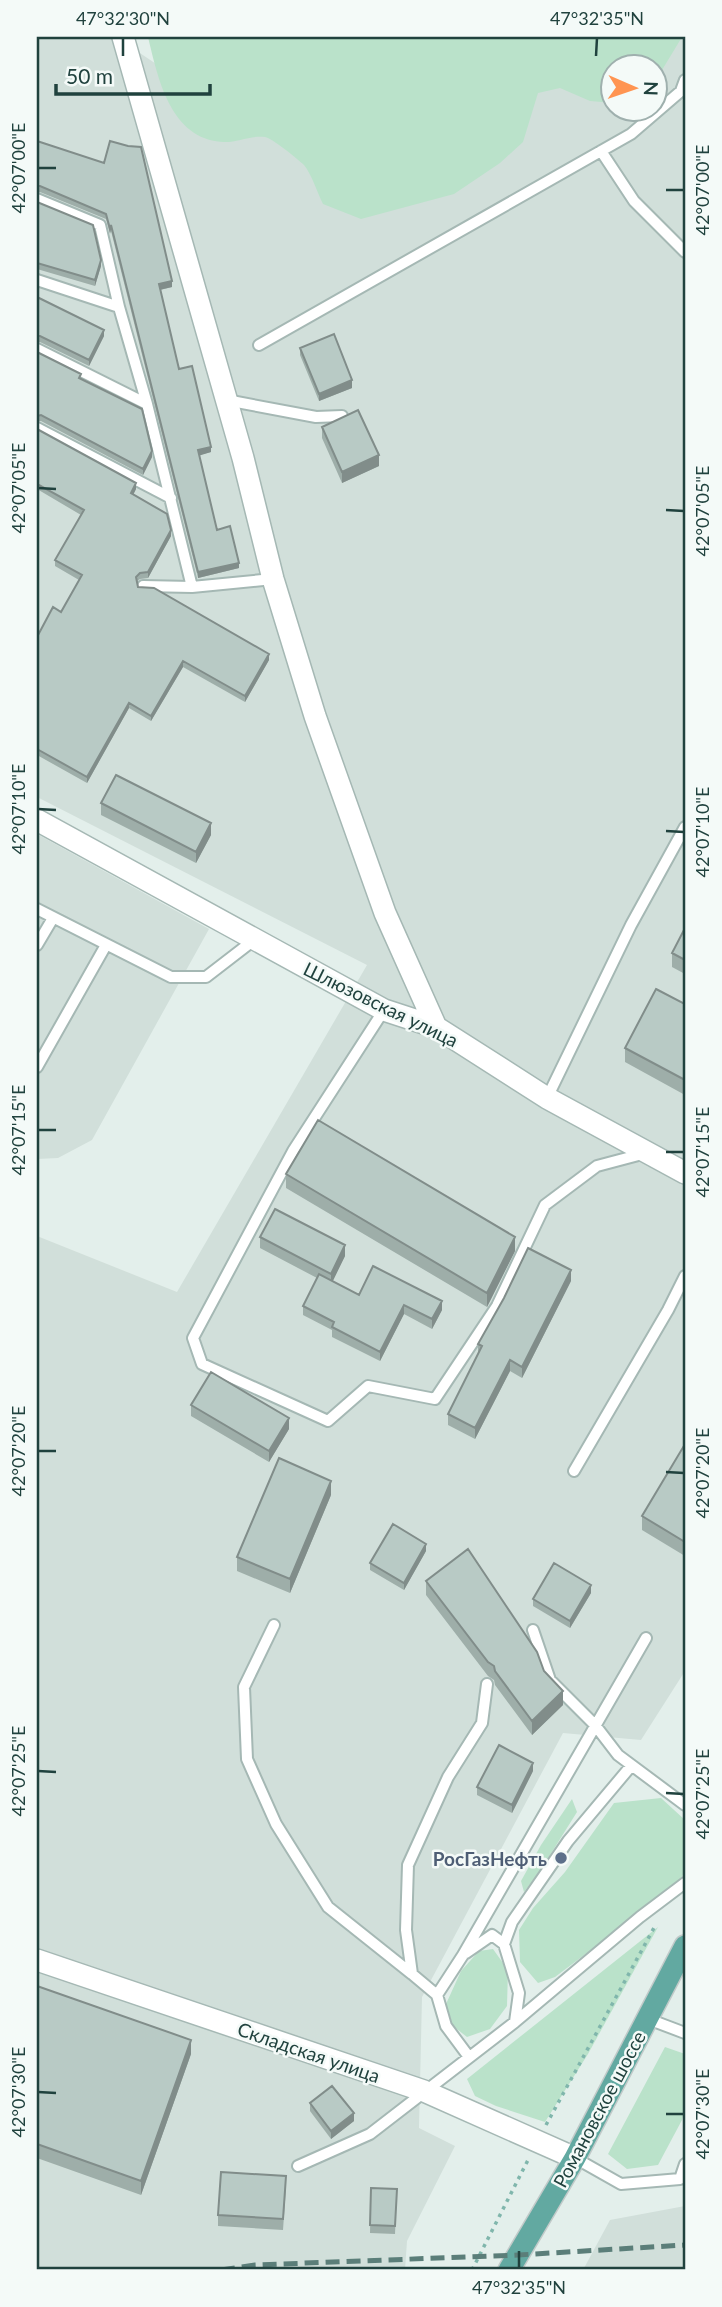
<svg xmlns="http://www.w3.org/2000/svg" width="722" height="2307" font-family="Lato,sans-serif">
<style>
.built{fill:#d1dfda;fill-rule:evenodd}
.green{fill:#bae2ca}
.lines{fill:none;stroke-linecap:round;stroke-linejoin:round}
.lane-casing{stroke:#a5b8b4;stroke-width:14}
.street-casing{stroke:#a5b8b4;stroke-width:24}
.primary-casing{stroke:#c1cac9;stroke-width:24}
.path{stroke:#80b6ac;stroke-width:3.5;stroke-dasharray:3.5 5;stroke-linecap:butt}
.lane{stroke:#fff;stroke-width:10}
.street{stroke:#fff;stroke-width:21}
.primary{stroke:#62a9a1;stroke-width:21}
.rail{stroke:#5b7e79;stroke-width:5;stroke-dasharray:14 7;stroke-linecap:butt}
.wall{fill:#9eaea9}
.shaded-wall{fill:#818d8a}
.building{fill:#b8cac5;stroke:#818d8a;stroke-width:2}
.ticks{fill:none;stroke:#20423e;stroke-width:2.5}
.service-dot{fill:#5c6f8a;stroke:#f4faf8;stroke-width:2.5}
.labels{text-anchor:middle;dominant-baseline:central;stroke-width:5;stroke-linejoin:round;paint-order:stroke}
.street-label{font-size:19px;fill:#20423e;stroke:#f4faf8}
.service-label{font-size:19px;font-weight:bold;fill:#4e5e75;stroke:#f4faf8;text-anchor:end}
.neatline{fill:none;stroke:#20423e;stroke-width:2.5}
.ticks-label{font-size:18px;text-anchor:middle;fill:#20423e}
</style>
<rect width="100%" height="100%" fill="#e3efeb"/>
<path class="built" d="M37 37H116L186 84 274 37H685V1671L641 1740 563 1733 422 1997 419 2128 455 2146 407 2241 405 2270H37V1236L177 1292 367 965 37 797ZM614 66H656V108H614Z
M37 834 209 929 92 1140 58 1158 37 1159Z
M685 2206V2270H583L610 2220Z"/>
<path class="green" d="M148 37H682L656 80V66H614L613 103 590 101 560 88 538 93 523 142 500 163 454 194 361 219 323 204C317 192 312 175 304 165 299 160 272 138 265 137 251 135 236 143 223 142 170 139 158 78 148 37Z
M661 1798 685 1820V1872L676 1886 555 1977 538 1983 520 1962 519 1930 533 1908 565 1872 614 1803Z
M572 1799 577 1812 540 1871 524 1892 521 1881 541 1845Z
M658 1927 588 2054 545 2122 496 2106 475 2096 467 2079Z
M493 1949 508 1970 507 2006 490 2029 467 2037 453 2026 446 2004 461 1971 479 1951Z
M665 2047 685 2054V2107L682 2120 658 2165 627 2169 608 2154Z"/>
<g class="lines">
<defs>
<path id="lane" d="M601 151 634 201 685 252
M37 199 100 225 119 307 147 404 192 587
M37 280 119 307
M259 345 631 134 681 91 685 80
M37 349 147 404
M226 400 316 417 342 416
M37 428 171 498
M143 586 192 587 273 579
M37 909 171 977H206L254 940
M37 945 53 918
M384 1010 293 1151 193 1338 202 1364 328 1421 368 1386 435 1399 497 1306 545 1205 597 1166 646 1153
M37 1067 106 945
M547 1098 631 925 685 827
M574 1471 668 1310 685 1276
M274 1625 244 1687 247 1759 276 1824 328 1907 412 1974
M533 1630 550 1680 595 1725 618 1755 685 1805
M504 1944 512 1922 568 1841 631 1766
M466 1953 492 1935 504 1944 519 1993 515 2022
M437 1995 412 1974 406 1930 408 1865 448 1777 482 1723 487 1684
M648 2019 685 2033
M469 2057 446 2026 437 1995 463 1955 646 1638
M575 2158 621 2184 680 2179 685 2164
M298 2166 370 2134 515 2022 640 1917 685 1883"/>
<path id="street" d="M123 37 243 458 273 579 315 716 385 913 436 1027
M37 820 384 1010 436 1027 547 1098 685 1173
M37 1960 424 2091 575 2158"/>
<path id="primary" d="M509 2270 575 2158 685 1946"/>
</defs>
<use href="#lane" class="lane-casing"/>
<use href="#street" class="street-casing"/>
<use href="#primary" class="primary-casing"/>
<path class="path" d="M546 2125 655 1926
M472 2270 528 2160"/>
<use href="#lane" class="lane"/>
<use href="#street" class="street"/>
<use href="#primary" class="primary"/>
<path class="rail" d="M221 2270 255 2265 518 2255 685 2245"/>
</g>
<path class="wall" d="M37 141 104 163 172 287 160 290 179 369 211 452 199 455 217 530 239 568 198 578 111 231 110 234 106 219 40 192H37Z
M37 202 101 266 95 286 37 269Z
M37 297 104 336 89 366 40 342H37Z
M300 348 352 388 319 401 300 355Z
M37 352 81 379 152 457 143 475 41 421H37Z
M322 427 379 466 342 483 322 438Z
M37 429 136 489 133 495 171 536 148 578 140 579 137 581 138 587 269 660 245 702 183 667 151 721 129 708 87 783 37 755V637L61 612 79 580 55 566V560L81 515 37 489Z
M101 803 211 835 196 863 101 815Z
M685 928V974L672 967V953Z
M685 1004V1095L625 1062V1048Z
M286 1174 515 1251 487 1307 286 1188Z
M260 1237 345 1256 332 1281 359 1295 442 1310 432 1329 404 1314 380 1361 332 1337V1330L303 1315V1306L317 1278 260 1248Z
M571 1281 522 1378 510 1371 475 1439 448 1425V1414L478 1355V1344Z
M191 1405 289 1429 269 1462 191 1416Z
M685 1444V1556L642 1530V1516Z
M331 1495 290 1593 237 1571V1557Z
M426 1551 404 1590 370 1570V1563Z
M426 1581 544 1671 563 1705 532 1735 495 1685 494 1680 488 1676 426 1595Z
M591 1593 570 1628 533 1606V1599Z
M533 1771 512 1813 477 1795V1787Z
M37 1986 191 2054 141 2195 37 2158Z
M310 2103 354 2121 331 2139 310 2111Z
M286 2187 283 2230 218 2226V2215Z
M371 2188 397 2189 395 2234 370 2233Z"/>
<path class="shaded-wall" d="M101 260V266L95 286V280Z
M172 281V287L159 290V284Z
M104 330V336L89 366V360Z
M352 380V388L319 401V394Z
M211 447V452L198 456V450Z
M152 451V457L143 475V469Z
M379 455V466L342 483V472Z
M136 483V489L131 499V493Z
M171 530V536L148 578V572Z
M239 563V568L198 578V572Z
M269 654V660L245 702V696Z
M183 661V667L151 721V716Z
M129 703V708L87 783V777Z
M211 823V835L196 863V852Z
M515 1237V1251L487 1307V1293Z
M345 1245V1256L331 1285V1274Z
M571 1270V1281L522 1378V1367Z
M442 1301V1310L432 1329V1319Z
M404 1305V1314L380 1361V1352Z
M510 1360V1371L475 1439V1428Z
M289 1418V1429L269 1462V1451Z
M331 1481V1495L290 1593V1579Z
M426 1544V1551L404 1590V1583Z
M591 1585V1593L570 1628V1621Z
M563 1691V1705L532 1735V1721Z
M533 1763V1771L512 1813V1805Z
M191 2040V2054L141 2195V2181Z
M354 2113V2121L331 2139V2131Z"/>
<path class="building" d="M37 141 104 163 110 141 128 146 141 147 172 281 159 284 179 369 192 366 211 447 198 450 217 530 230 526 239 563 198 572 111 225 110 229 106 214 40 186H37Z
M37 202 93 225 101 260 95 280 37 263Z
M37 297 104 330 89 360 40 336H37Z
M334 334 352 380 319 394 300 348Z
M37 352 81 374 79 378 142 409 152 451 143 469 41 415 37 416Z
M358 410 379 455 342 472 322 427Z
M37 429 136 483 131 493 167 514 171 530 148 572 140 573 136 577 138 587 154 588 269 654 245 696 183 661 151 716 129 703 87 777 37 749V637L53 607 61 612 82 575 55 560 84 510 37 484Z
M116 775 211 823 196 852 101 803Z
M685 928V960L672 953Z
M656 989 685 1004V1080L625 1048Z
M318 1120 515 1237 487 1293 286 1174Z
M275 1209 345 1245 331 1274 260 1237Z
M528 1248 571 1270 522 1367 510 1360 475 1428 448 1414 482 1346 478 1344 504 1298Z
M373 1266 442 1301 432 1319 404 1305 380 1352 332 1327 334 1322 303 1306 319 1274 359 1295Z
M211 1372 289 1418 269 1451 191 1405Z
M685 1444V1542L642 1516Z
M279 1458 331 1481 290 1579 237 1557Z
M393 1524 426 1544 404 1583 370 1563Z
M468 1549 537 1652 544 1671 563 1691 532 1721 495 1671 494 1666 488 1662 426 1581Z
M554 1563 591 1585 570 1621 533 1599Z
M499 1745 533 1763 512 1805 477 1787Z
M37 1986 191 2040 141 2181 37 2144Z
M332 2086 354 2113 331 2131 310 2103Z
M221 2172 286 2176 283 2219 218 2215Z
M371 2188 397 2189 395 2226 370 2225Z"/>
<path class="ticks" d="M123 56V38M596 56 597 38M38 168H56M666 190H684M38 488 56 489M666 510 684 511M38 809 56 810M666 831 684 832M38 1130H56M666 1152H684M38 1451H56M666 1472 684 1473M38 1771 56 1772M666 1793 684 1794M38 2092 56 2093M666 2114H684M519 2268V2251"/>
<circle class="service-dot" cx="561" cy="1858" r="7"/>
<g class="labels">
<g class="street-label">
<text transform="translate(381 1004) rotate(26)">Шлюзовская улица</text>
<text transform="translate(309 2052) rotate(19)">Складская улица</text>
<text transform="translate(599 2109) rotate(-62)">Романовское шоссе</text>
</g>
<g class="service-label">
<text x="547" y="1858">РосГазНефть</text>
</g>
</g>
<rect width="722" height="2307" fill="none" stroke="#f4faf8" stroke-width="77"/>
<g transform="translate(634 88) rotate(92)"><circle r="33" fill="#f4faf8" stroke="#9fb0ae" stroke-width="2"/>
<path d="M0-5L12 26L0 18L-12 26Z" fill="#ff9451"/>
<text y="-10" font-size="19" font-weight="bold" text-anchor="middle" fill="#20423e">N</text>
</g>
<path d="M56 84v10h154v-10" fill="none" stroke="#20423e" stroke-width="3.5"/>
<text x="66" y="84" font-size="21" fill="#20423e" stroke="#f4faf8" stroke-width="5" paint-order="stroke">50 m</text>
<rect x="38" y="38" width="646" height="2230" class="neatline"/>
<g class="ticks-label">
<text x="123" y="25">47°32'30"N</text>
<text x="597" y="25">47°32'35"N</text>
<text transform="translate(19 168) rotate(-90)" y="6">42°07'00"E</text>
<text transform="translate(703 190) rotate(-90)" y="6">42°07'00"E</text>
<text transform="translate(19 488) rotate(-90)" y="6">42°07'05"E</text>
<text transform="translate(703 511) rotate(-90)" y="6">42°07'05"E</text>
<text transform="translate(19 809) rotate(-90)" y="6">42°07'10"E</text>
<text transform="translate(703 832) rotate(-90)" y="6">42°07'10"E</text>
<text transform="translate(19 1130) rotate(-90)" y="6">42°07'15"E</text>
<text transform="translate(703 1152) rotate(-90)" y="6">42°07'15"E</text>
<text transform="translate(19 1451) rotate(-90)" y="6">42°07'20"E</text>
<text transform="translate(703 1473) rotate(-90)" y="6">42°07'20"E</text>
<text transform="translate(19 1771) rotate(-90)" y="6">42°07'25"E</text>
<text transform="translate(703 1794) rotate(-90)" y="6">42°07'25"E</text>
<text transform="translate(19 2092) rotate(-90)" y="6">42°07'30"E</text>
<text transform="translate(703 2114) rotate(-90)" y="6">42°07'30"E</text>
<text x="519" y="2294">47°32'35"N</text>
</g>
</svg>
